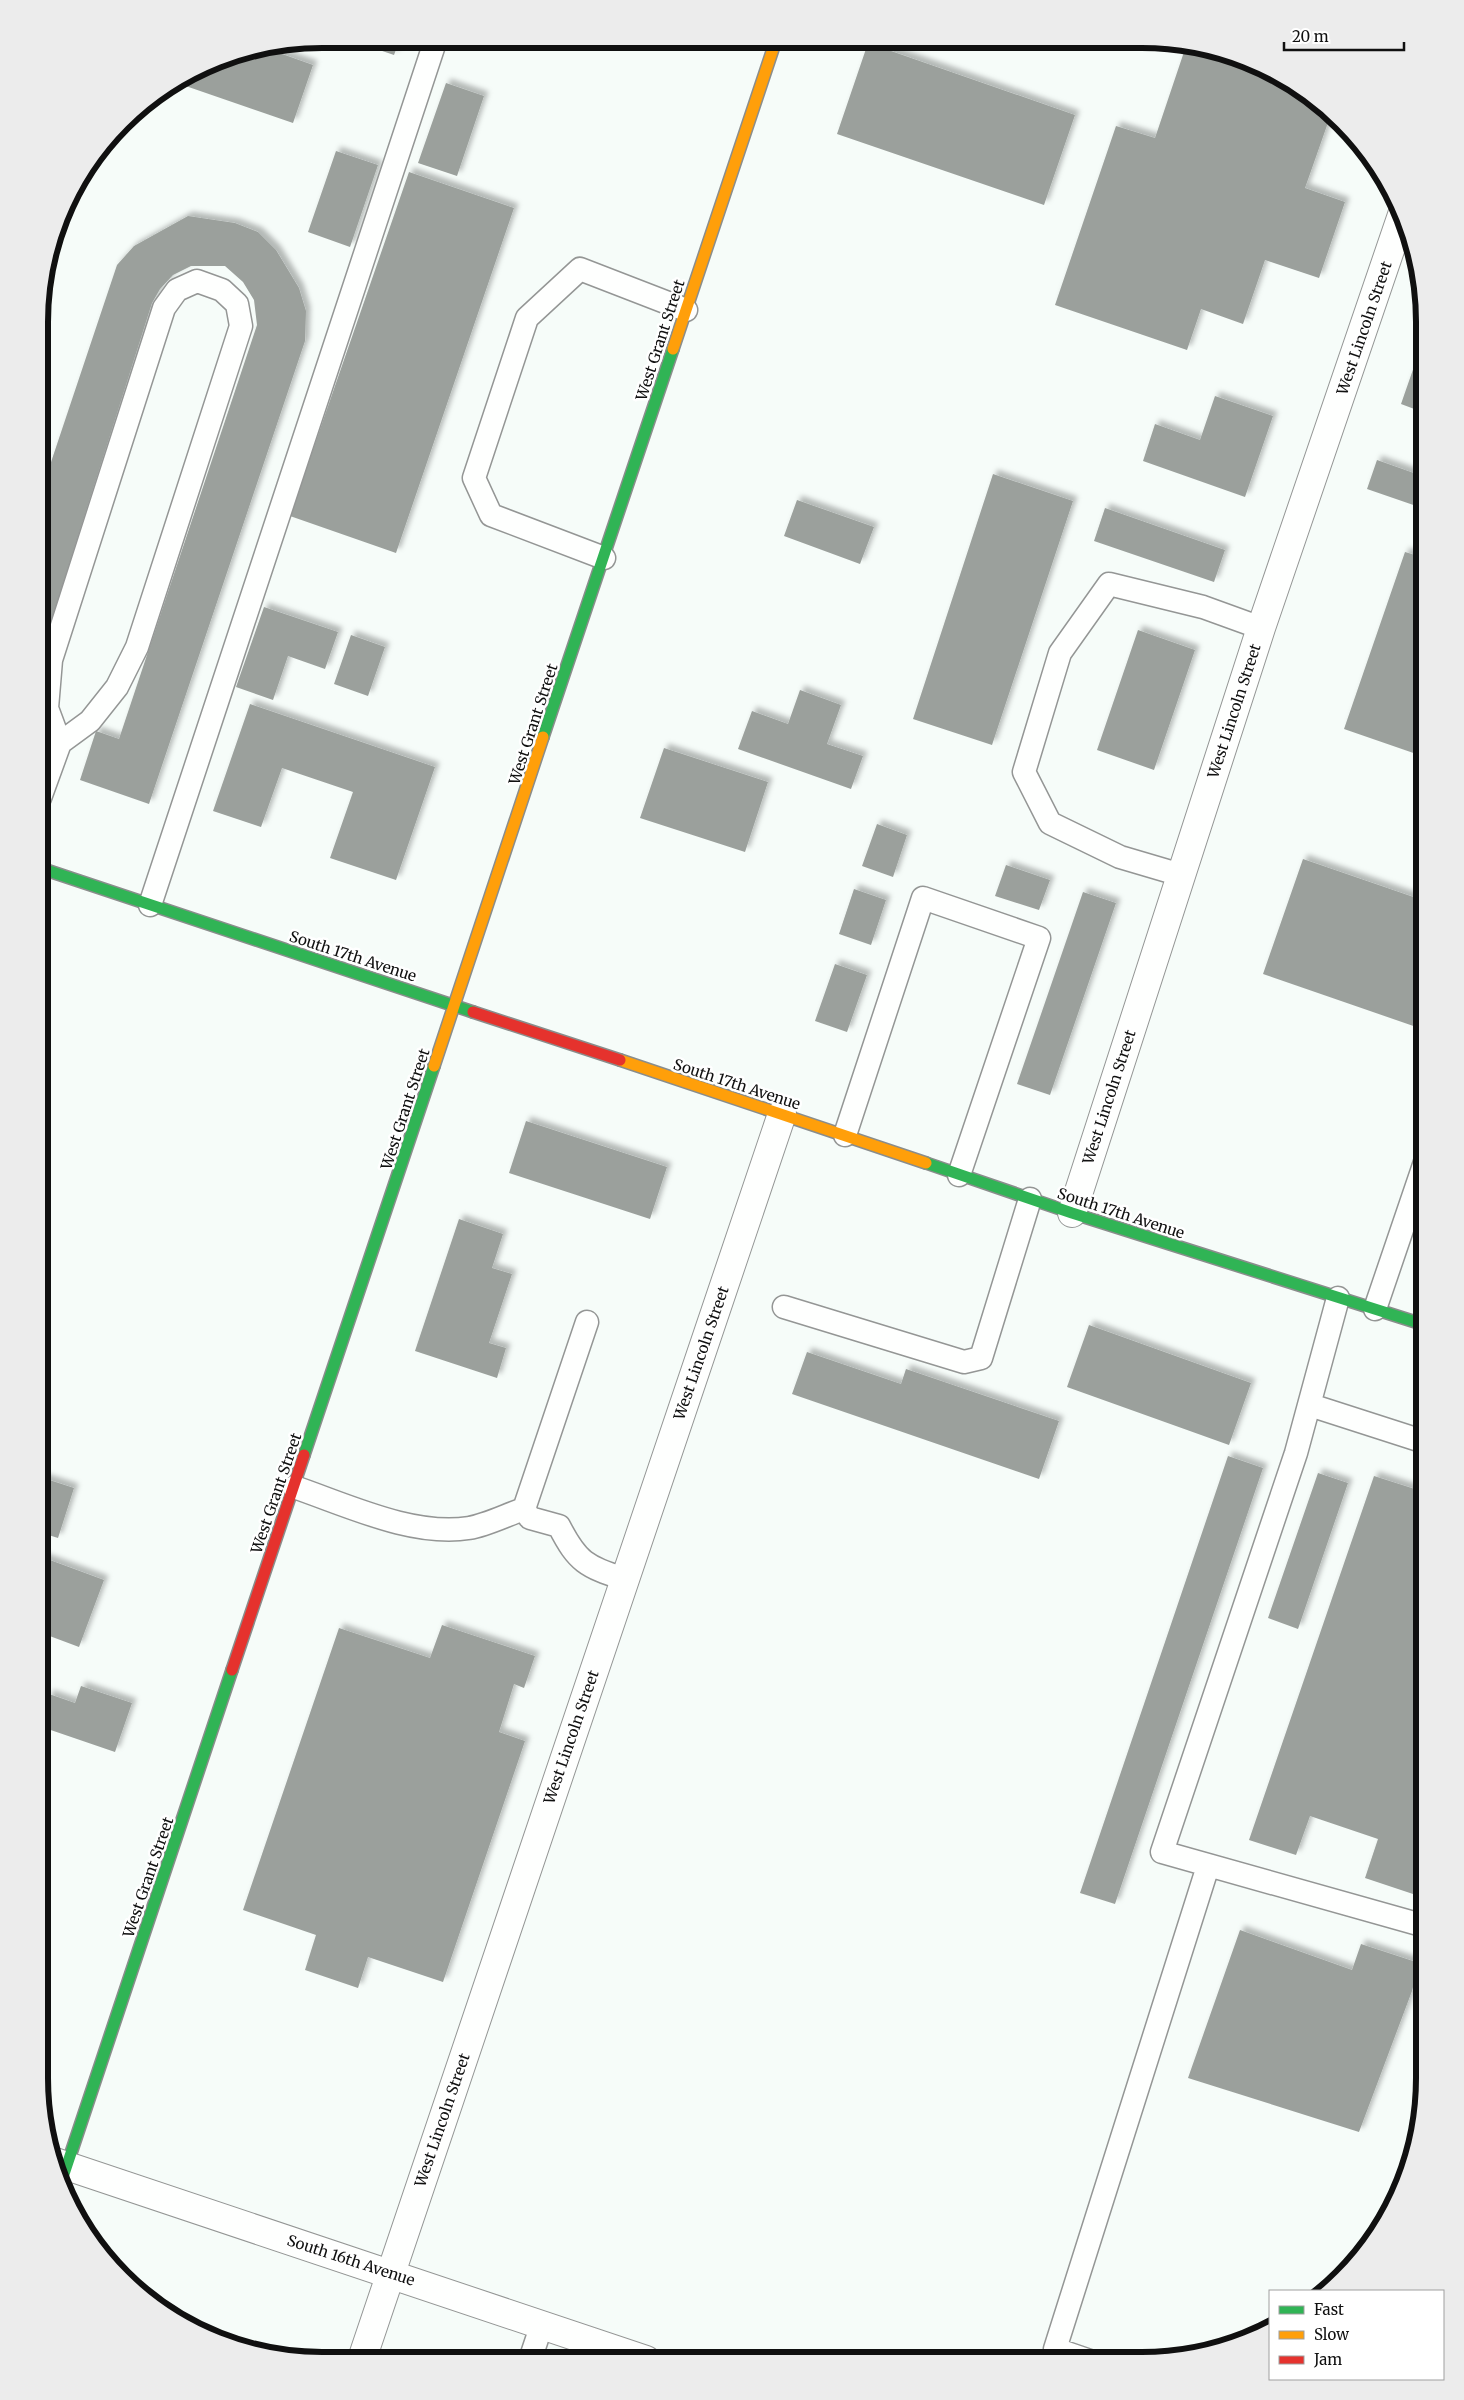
<svg xmlns="http://www.w3.org/2000/svg" width="1464" height="2400" font-family="Merriweather,serif">
<style>
.building{fill:#9ba09c;filter:url(#shadow)}
.lines{fill:none;stroke-linecap:round;stroke-linejoin:round}
.lane-casing{stroke:#949695;stroke-width:25}
.street-casing{stroke:#949695;stroke-width:30}
.fast-casing{stroke:#8a8d8c;stroke-width:14}
.slow-casing{stroke:#8a8d8c;stroke-width:14}
.jam-casing{stroke:#8a8d8c;stroke-width:14}
.lane{stroke:#fefffe;stroke-width:22}
.street{stroke:#fefffe;stroke-width:28}
.fast{stroke:#30b455;stroke-width:11}
.slow{stroke:#ff9f0a;stroke-width:11}
.jam{stroke:#e5322d;stroke-width:11}
.labels{text-anchor:middle;dominant-baseline:central;stroke-width:5;stroke-linejoin:round;paint-order:stroke}
.street-label{font-size:15px;fill:#101010;stroke:#fff}
.rim{fill:none;stroke:#101010;stroke-width:6}
</style>
<defs>
<filter id="shadow"><feDropShadow dx="4.5" dy="-4.5" stdDeviation="2.5" flood-color="#0004"/></filter>
</defs>
<rect width="100%" height="100%" fill="#f6fcf9"/>
<path class="building" d="M347 39H400L394 55Z
M868 43 1075 115 1044 205 837 134Z
M1187 43 1251 60 1315 97 1331 114 1305 188 1345 202 1319 278 1265 260 1243 324 1201 309 1187 350 1055 305 1116 126 1155 138Z
M268 49 313 65 293 123 177 83 213 60Z
M446 83 484 96 457 176 418 163Z
M336 151 378 165 350 247 308 232Z
M409 172 514 208 396 553 290 516Z
M188 216 235 223 258 232 276 250 299 288 306 311 305 341 149 804 80 780 96 731 119 739 257 325 254 300 243 282 225 266H191L173 275 160 289 152 303 41 653V492L117 265 134 246Z
M1425 335V413L1401 404Z
M1215 396 1273 416 1245 497 1143 461 1155 424 1200 440Z
M1377 460 1425 477V509L1367 489Z
M993 474 1073 501 992 745 913 719Z
M797 500 874 527 860 564 784 536Z
M1105 508 1225 550 1214 582 1094 541Z
M1405 552 1425 558V757L1344 729Z
M264 607 338 632 325 669 288 656 273 700 236 687Z
M1138 630 1195 650 1154 770 1097 750Z
M351 635 385 647 368 696 334 684Z
M800 690 841 705 827 744 863 756 851 789 738 749 752 711 788 724Z
M250 704 435 767 396 880 330 858 353 792 282 768 261 827 213 811Z
M664 748 768 782 745 852 640 818Z
M877 824 907 835 893 877 862 866Z
M1303 859 1425 901V1030L1263 974Z
M1006 865 1050 880 1039 910 995 896Z
M854 889 886 900 871 945 839 934Z
M1083 892 1116 903 1050 1095 1017 1084Z
M835 964 867 975 847 1032 815 1021Z
M526 1121 667 1167 650 1219 509 1173Z
M459 1219 503 1234 492 1268 512 1274 489 1343 506 1348 497 1378 415 1351Z
M1089 1325 1251 1383 1229 1445 1067 1387Z
M807 1352 901 1384 906 1369 1059 1421 1039 1479 792 1394Z
M1228 1456 1263 1468 1115 1904 1080 1893Z
M1318 1473 1348 1483 1298 1629 1268 1618Z
M1374 1476 1421 1491 1414 1510 1425 1513V1898L1365 1878 1378 1839 1310 1816 1296 1855 1249 1840Z
M40 1477 74 1488 58 1538 39 1532Z
M39 1556 104 1580 79 1647 39 1632Z
M442 1625 535 1656 524 1688 514 1684 499 1732 525 1741 443 1982 368 1957 358 1988 305 1970 316 1935 243 1910 339 1628 430 1658Z
M81 1686 132 1703 115 1752 39 1726 49 1694 75 1703Z
M1240 1930 1352 1970 1361 1944 1419 1963 1412 1991 1359 2132 1188 2078Z"/>
<g class="lines">
<defs>
<path id="lane" d="M604 558 491 515 474 478 527 318 580 269 686 310
M40 798 60 743 90 721 117 687 137 647 241 326 237 304 222 290 197 281 177 290 164 308 51 660 47 708 60 743
M1181 875 1120 857 1050 823 1024 772 1060 653 1109 584 1203 607 1261 628
M150 905 436 39
M845 1135 923 898 1039 938 959 1175
M1338 1298 1296 1453 1162 1852 1425 1926
M784 1307 964 1362 981 1358 1030 1199
M1375 1309 1425 1162
M587 1322 524 1509 530 1518 559 1526C578 1563 586 1566 624 1579
M1310 1405 1425 1442
M294 1487C347 1505 413 1537 469 1528 487 1525 506 1515 524 1509
M530 2360 542 2324
M1090 2361 1055 2349 1208 1866"/>
<path id="street" d="M1072 1213 1261 628 1403 212
M55 2162 646 2360
M362 2359 782 1114"/>
<path id="fast" d="M543 737 673 349
M40 868 473 1012
M926 1163 1072 1213 1425 1325
M304 1455 434 1066
M60 2186 232 1670"/>
<path id="slow" d="M673 349 776 40
M620 1060 926 1163
M434 1066 543 737"/>
<path id="jam" d="M473 1012 620 1060
M232 1670 304 1455"/>
</defs>
<use href="#lane" class="lane-casing"/>
<use href="#street" class="street-casing"/>
<use href="#fast" class="fast-casing"/>
<use href="#slow" class="slow-casing"/>
<use href="#jam" class="jam-casing"/>
<use href="#lane" class="lane"/>
<use href="#street" class="street"/>
<use href="#fast" class="fast"/>
<use href="#slow" class="slow"/>
<use href="#jam" class="jam"/>
</g>
<g class="labels">
<g class="street-label">
<text transform="translate(1364 328) rotate(-71)">West Lincoln Street</text>
<text transform="translate(660 340) rotate(-72)">West Grant Street</text>
<text transform="translate(1234 711) rotate(-72)">West Lincoln Street</text>
<text transform="translate(533 724) rotate(-72)">West Grant Street</text>
<text transform="translate(353 956) rotate(18)">South 17th Avenue</text>
<text transform="translate(737 1084) rotate(18)">South 17th Avenue</text>
<text transform="translate(1109 1097) rotate(-72)">West Lincoln Street</text>
<text transform="translate(405 1109) rotate(-72)">West Grant Street</text>
<text transform="translate(1121 1213) rotate(18)">South 17th Avenue</text>
<text transform="translate(701 1353) rotate(-71)">West Lincoln Street</text>
<text transform="translate(276 1493) rotate(-71)">West Grant Street</text>
<text transform="translate(571 1737) rotate(-71)">West Lincoln Street</text>
<text transform="translate(148 1877) rotate(-71)">West Grant Street</text>
<text transform="translate(442 2120) rotate(-71)">West Lincoln Street</text>
<text transform="translate(351 2260) rotate(18)">South 16th Avenue</text>
</g>
</g>
<path d="M0 0H1464V2400H0ZM322 48H1142A274 274 0 0 1 1416 322V2078A274 274 0 0 1 1142 2352H322A274 274 0 0 1 48 2078V322A274 274 0 0 1 322 48Z" fill="#ececec" fill-rule="evenodd"/>
<path class="rim" d="M322 48H1142A274 274 0 0 1 1416 322V2078A274 274 0 0 1 1142 2352H322A274 274 0 0 1 48 2078V322A274 274 0 0 1 322 48Z"/>
<rect x="1269" y="2290" width="175" height="90" fill="#ffffff" stroke="#9f9f9f"/>
<rect x="1279" y="2306" width="25" height="8" fill="#30b455" stroke="#9f9f9f"/>
<text x="1314" y="2315" font-size="15" fill="#101010">Fast</text>
<rect x="1279" y="2331" width="25" height="8" fill="#ff9f0a" stroke="#9f9f9f"/>
<text x="1314" y="2340" font-size="15" fill="#101010">Slow</text>
<rect x="1279" y="2356" width="25" height="8" fill="#e5322d" stroke="#9f9f9f"/>
<text x="1314" y="2365" font-size="15" fill="#101010">Jam</text>
<path d="M1284 42v8h120v-8" fill="none" stroke="#101010" stroke-width="2.5"/>
<text x="1292" y="42" font-size="15" fill="#101010" stroke="#ffffff" stroke-width="4" paint-order="stroke">20 m</text>
</svg>
